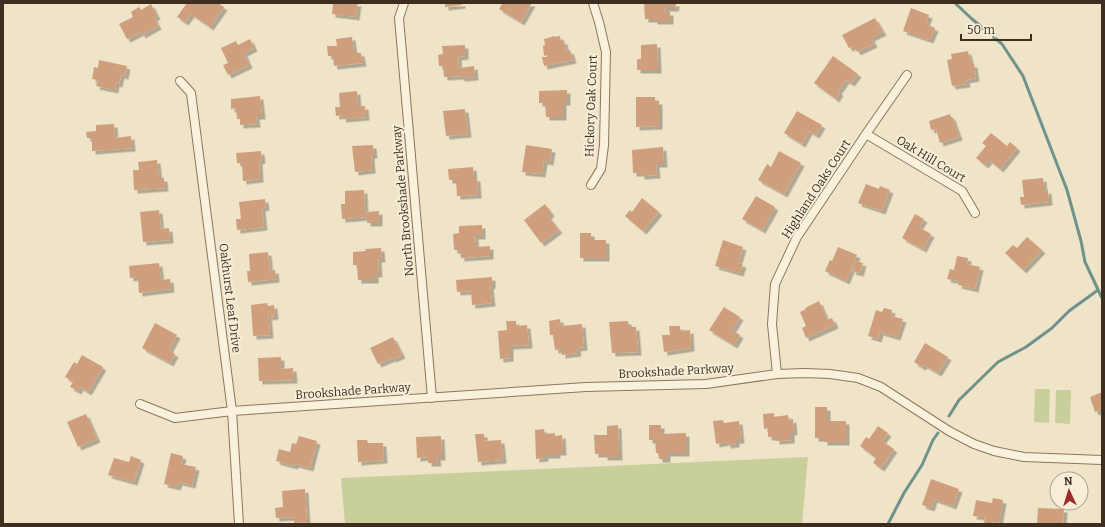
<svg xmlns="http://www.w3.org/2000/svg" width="1105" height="527" font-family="Bitter,serif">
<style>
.green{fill:#c9cf9b}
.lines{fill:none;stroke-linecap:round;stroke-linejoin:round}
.stream{stroke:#6f938a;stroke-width:3}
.building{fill:#cf9f7d;filter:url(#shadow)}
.minor-casing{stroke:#8d765c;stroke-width:10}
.minor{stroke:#faf1dc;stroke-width:8}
.labels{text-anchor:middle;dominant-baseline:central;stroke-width:4;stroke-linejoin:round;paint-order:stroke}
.street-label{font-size:12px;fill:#3d2e20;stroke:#f7eed8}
</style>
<defs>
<filter id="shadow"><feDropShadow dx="3.5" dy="3.5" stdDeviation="0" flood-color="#0004"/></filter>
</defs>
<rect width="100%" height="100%" fill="#f0e4c8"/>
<path class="green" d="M1035 389H1050L1049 423 1034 422Z
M1056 390H1071L1070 424 1055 423Z
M808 457 802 524H345L341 478Z"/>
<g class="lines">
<path class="stream" d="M955 3 972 19 1002 44 1023 76 1067 190 1081 241 1085 262 1102 298
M949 416 959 400 998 362 1026 347 1052 328 1069 311 1098 290
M888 524 904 493 922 465 933 440 938 433"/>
</g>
<path class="building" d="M187 3H218L224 7 210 27 191 14 185 22 177 17Z
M333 3H358L356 17 332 14Z
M445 3H462V5L445 7Z
M501 3H532L521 22 499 9 502 4Z
M644 3H676V5L675 8H665L666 12H670V21H654V19H645Z
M151 4 157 16 154 18 158 26 142 35 141 32 127 39 119 24 133 17 131 12 139 7 141 10Z
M911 8 929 15 926 24 935 28 930 40 903 31Z
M875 18 883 32 871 38 874 44 857 52 854 46 849 48 842 35Z
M555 36V37L560 36 561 41H564L566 51 570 50 573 60 544 66 542 57H547V55L544 56 543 46 545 45 544 39Z
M352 37 354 53H361L363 63 334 66 333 56H328L327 46H337L336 39Z
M250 39 254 48 244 53 249 65 228 75 223 65 228 63 221 48 236 41 238 45Z
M657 44 658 70H637V59H641V45Z
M465 45V56L458 57 459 68 474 66 475 77 461 78V76L444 77 443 66H439L438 55 443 54 442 46Z
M968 51 971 64H974L976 78 966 80 967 84 952 86 947 60 952 59 951 54Z
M833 56 858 74 851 83 846 80 838 91 840 92 836 99 814 83Z
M99 60 127 66 125 76 121 75 119 84 116 83 115 90 96 86 98 80 92 79 94 67 98 68Z
M567 90V102H563V117H546L545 103H539V91Z
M357 91 358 106H365L366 117 343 119 342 115 336 116 335 107H340L339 93Z
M260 96 262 116H256L257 124 240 125V119H237L236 108 231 109V99Z
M636 97H655V101H659V126L636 127Z
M465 109 468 134 446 136 443 111Z
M797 111 822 125 816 135 809 131 802 144 784 133Z
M950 114 951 117H952L959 137 940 143 936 129 931 130 929 121Z
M114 124 115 138 131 136 132 148 92 151V138H87L86 132 96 131V125Z
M991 133 1007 146 1010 142 1017 148 1000 169 989 160 985 165 976 158 986 146 982 143Z
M373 145 374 155H371L372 170 355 172 352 146Z
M526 145 552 149 550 162 544 161 542 174 522 172Z
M663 147 664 164H656L657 175 641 176V173H633L632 150Z
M261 151 262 160 259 161 260 179 243 181 242 163H237L236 153Z
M779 151 801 163 784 194 758 180 767 164 771 167Z
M157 160 159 178H164L165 188 134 190 133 170H139L138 162Z
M473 167 474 178H477L478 195 457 196 456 180H449L448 169Z
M1043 178 1044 191 1048 190 1049 202 1021 205 1020 197H1024L1022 180Z
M866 184 879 189 880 186 890 190 882 211 858 203Z
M364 190 365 212 379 211V223H367V217L342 219 341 204H345V191Z
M756 196 775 207 762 230 742 219Z
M642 198 659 212 643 231 625 216 630 210 632 212Z
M265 199 266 207 262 208 264 227 237 230 236 219H241L239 202Z
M545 204 551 213 548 216 559 230 541 243 524 220Z
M159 210 161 229 169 228 170 240 143 242 140 212Z
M915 214 924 219 919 227 931 234 923 249 902 238Z
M482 225V236H475L476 247 490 246V256L461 258 460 250H454L453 234 459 233V226Z
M580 233H591V240H606V258H580Z
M1027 237 1042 250 1023 270 1005 253 1013 245 1017 248Z
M723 240 743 247 738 263 743 264 740 273 715 266Z
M838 247 857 255 846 281 825 271 830 260 832 261Z
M381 248 382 259H378L379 274H375V280H358L357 265H353V252L366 251 365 249Z
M268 252 270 271 275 270 276 279 248 282 247 271H250L249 254Z
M957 256 968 258 967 264 980 267 975 289 958 285 959 281 947 279 950 269 954 270Z
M855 261 863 263 860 273 852 271Z
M159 263 161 280 170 279 171 289 139 293 138 277 130 278 129 266Z
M492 277V285L490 286 492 303 472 305 471 291 457 292 456 280Z
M819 301 827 320 832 318 835 325 806 338 802 328 806 326 800 312 806 309 805 308Z
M267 303 268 306 274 305 275 316 269 317 268 311 270 335 253 336 251 305Z
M724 307 740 317 732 330 740 335 734 345 709 330Z
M884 308 892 310 891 316 903 319 897 337 880 332 878 339 868 336 876 310 882 312Z
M560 319 561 326 582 324 584 347 577 348 578 353 562 355V349L555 350 553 335H550L549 321Z
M506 321H516V326L527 325 529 345 510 346V358L500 359 498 331 507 330Z
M628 321 629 327H636L638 352 612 353 609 322Z
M155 323 177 335 169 350 175 354 170 363 142 348Z
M669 326H680V331L690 330 691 348 664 352 662 335H670Z
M393 337 402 355 393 359 392 358 378 364 370 348Z
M925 343 948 357 938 373 924 365 922 367 914 362Z
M82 355 103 367 88 392 80 387 78 391 70 387 73 382 65 377 74 362 77 364Z
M281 357V369L293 368 294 380 259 381 258 358Z
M1102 392V409L1095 412 1090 397Z
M815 407H827V421H846V442H824V438H815Z
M774 413V417L788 415 789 420 793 419 794 432H791V440L776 441V437H768V428L764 429 763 414Z
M86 414 97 439 78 447 67 422Z
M723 420 724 423 739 421 741 440H736V444L727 445V442L716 444 713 421Z
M618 425 619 457H604V454H595L594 435H607V426Z
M649 425H661V434L686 433V453H667V459H659L658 453H656L655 440H649Z
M878 426 888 433 882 441 894 449 881 468 873 463 876 458 860 446 866 437 869 439Z
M544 429 545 434 555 433V436L562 435 563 452H557V455H545V458L536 459 535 430Z
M475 434H484L485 441 501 440 503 460 478 462Z
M299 436 317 441 310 468 295 464 294 466 276 461 279 449 290 452 292 443 296 444Z
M441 436 442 457H437L438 463H428V457L417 458 416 437Z
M357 440H367L368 443H383L384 460 358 462Z
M171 453 183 456 181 464 196 467 192 485 179 482 177 487 164 484Z
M131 456 141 460 134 482 108 475 114 458 129 462Z
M931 479 959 489 953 506 934 499 931 508 922 505Z
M305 489 307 522 294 523V517L276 518 275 508 283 507 282 491Z
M993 498 1003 500 999 523 992 522 991 524H984L985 517 973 516 976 500 992 503Z
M1038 508 1064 509 1063 524H1037Z"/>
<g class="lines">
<defs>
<path id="minor" d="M404 3 399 18 432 398
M180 81 191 93 232 411 239 524
M866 134 962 191 975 213
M591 185 601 169 604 145 606 52 599 22 593 3
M777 374 772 324 775 284 797 237 866 134 907 75
M140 404 175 418 232 411 586 387 706 384 777 374 805 373 830 374 858 378 881 387 949 431 974 444 994 451 1024 457 1102 460"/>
</defs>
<use href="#minor" class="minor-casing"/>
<use href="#minor" class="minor"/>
</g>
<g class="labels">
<g class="street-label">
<text transform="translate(591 106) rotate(-88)">Hickory Oak Court</text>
<text transform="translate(931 159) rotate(31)">Oak Hill Court</text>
<text transform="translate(816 189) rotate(-57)">Highland Oaks Court</text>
<text transform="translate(403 201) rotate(-95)">North Brookshade Parkway</text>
<text transform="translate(230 298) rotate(83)">Oakhurst Leaf Drive</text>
<text transform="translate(676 371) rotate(-3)">Brookshade Parkway</text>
<text transform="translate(353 391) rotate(-4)">Brookshade Parkway</text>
</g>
</g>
<rect width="1105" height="527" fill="none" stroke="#3d2e20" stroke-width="8"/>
<g transform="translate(1069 491) rotate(356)"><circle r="19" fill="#f7eed8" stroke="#ada18e"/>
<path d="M0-3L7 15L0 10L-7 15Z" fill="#9e2a2b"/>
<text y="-6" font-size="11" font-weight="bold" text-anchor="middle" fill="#3d2e20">N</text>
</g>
<path d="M961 34v6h70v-6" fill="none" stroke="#3d2e20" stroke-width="2"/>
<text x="967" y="34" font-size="12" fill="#3d2e20" stroke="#f7eed8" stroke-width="3" paint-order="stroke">50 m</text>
</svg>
